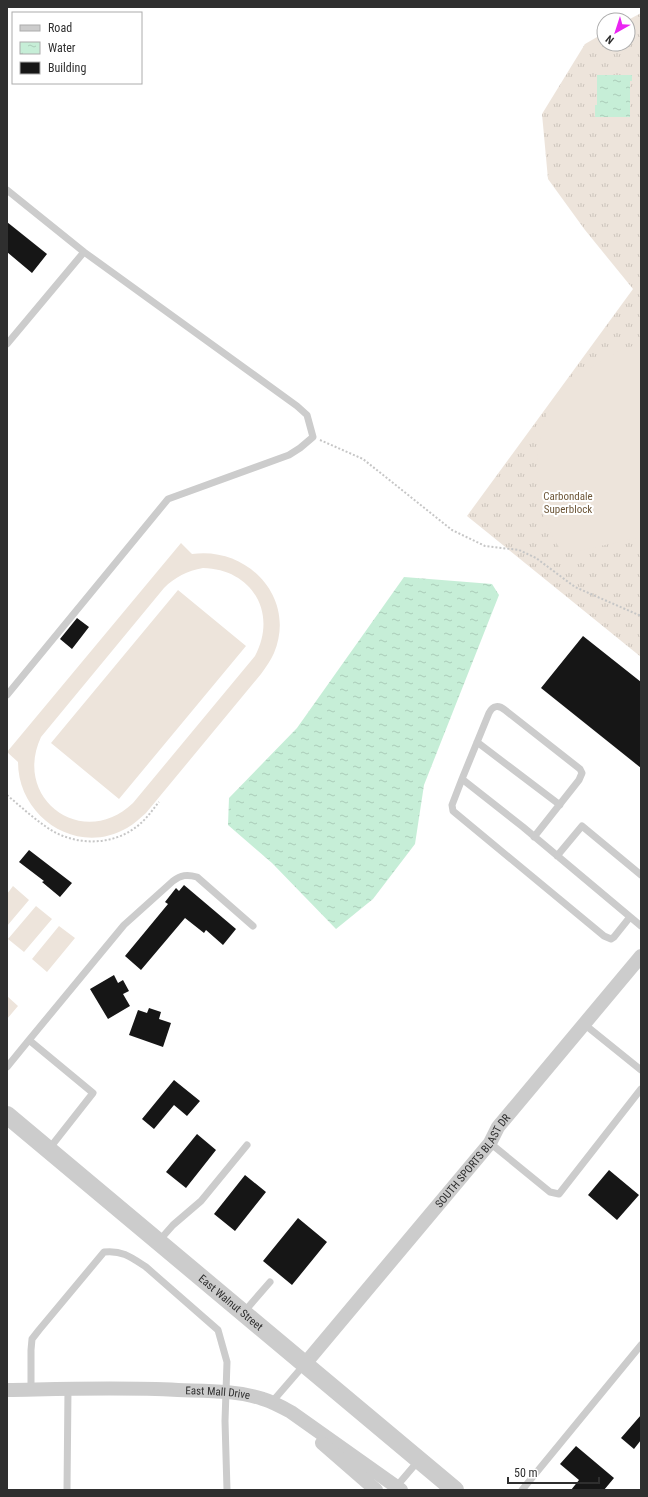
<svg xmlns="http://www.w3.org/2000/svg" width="648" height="1497" font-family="'Roboto Condensed',sans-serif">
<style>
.grass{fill:url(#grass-tufts)}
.pitch{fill:#ede4db;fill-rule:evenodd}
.water{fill:url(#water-ripples)}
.building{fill:#161616}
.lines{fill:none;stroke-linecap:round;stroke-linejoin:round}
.path{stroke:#c6c6c6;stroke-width:2;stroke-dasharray:2 2;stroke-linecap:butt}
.service{stroke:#ccc;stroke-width:7}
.minor{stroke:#ccc;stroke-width:14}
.tertiary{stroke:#ccc;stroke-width:18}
.labels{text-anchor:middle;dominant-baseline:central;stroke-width:4;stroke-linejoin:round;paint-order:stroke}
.park-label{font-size:11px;fill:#6e5739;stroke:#fff}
.street-label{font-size:11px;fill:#2f2f2f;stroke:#fff}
</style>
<defs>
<pattern id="grass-tufts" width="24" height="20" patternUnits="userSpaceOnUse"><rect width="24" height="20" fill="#ede4db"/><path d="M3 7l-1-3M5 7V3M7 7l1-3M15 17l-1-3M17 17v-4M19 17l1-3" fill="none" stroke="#ccc4bc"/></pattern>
<pattern id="water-ripples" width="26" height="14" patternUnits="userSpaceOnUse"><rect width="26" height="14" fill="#c6eed7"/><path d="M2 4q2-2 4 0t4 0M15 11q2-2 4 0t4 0" fill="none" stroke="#aaccb9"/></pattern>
</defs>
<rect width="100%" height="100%" fill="#fff"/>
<path class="grass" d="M641 13V657L467 516 633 289 585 230 548 179 542 114 585 44 604 33V44H628V20Z"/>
<path class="pitch" d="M641 344V537L564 554C554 541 545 525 541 508 534 477 536 426 555 399 560 392 569 386 575 380 596 363 615 350 641 344Z
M181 543 192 554C248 546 297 598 274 653 271 660 266 667 261 674L146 813C140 818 134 824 127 828 77 857 18 817 18 762L7 752ZM203 568C252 569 278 613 255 656L133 803C83 851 12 799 41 737L164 588C175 577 187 571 203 568Z
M178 590 246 646 119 799 51 743Z
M13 886 29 900 7 926V894Z
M36 906 52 919 24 952 8 939Z
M59 926 75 938 47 972 32 959Z
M7 996 18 1006 7 1019Z"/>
<path class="water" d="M597 75H632V81H630V117H595V105H597Z
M404 577 492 584 499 595 424 785 415 844 373 899 336 929 272 863 228 825 229 798 297 728Z"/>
<path class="building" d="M7 222 47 254 32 273 7 252Z
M77 618 89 627 72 649 60 639Z
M583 636 641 682V768L541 688Z
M29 850 72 883 60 897 42 882 44 881 19 862Z
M184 885 236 929 223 945 206 930 204 933 185 918 141 970 125 956 168 904 165 902 176 888 179 891Z
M114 975 118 983 123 980 129 991 123 994 130 1006 108 1019 90 989Z
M149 1008 161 1012 159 1019 171 1023 163 1047 129 1035 138 1010 147 1013Z
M174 1080 200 1101 187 1116 174 1105 154 1129 142 1119Z
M197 1134 216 1150 186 1188 166 1172Z
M609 1170 639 1195 617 1220 588 1195Z
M245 1175 266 1192 235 1231 214 1214Z
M298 1218 327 1242 292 1285 263 1261Z
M641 1415V1440L634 1449 621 1438Z
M576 1446 614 1478 604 1490H571L579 1480 560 1464Z"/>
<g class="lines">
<path class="path" d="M320 440 363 459 452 530 485 546 519 550 536 558 575 587 641 616
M7 795C20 806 32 817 45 826 73 847 115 847 141 823 148 817 153 809 159 802"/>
<path class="service" d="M7 190 84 252 7 344
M7 695 168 499 289 455 300 448 313 437 307 415 297 406 84 252
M477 742 560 805
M462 779 452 805 453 811 604 936 611 939 614 937 630 917
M534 837 579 780 582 773 580 769 505 710C499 705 493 705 489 713L462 779 523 827 641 926
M557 856 582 826 641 875
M584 1024 641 1070
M29 1040 124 925 173 881C181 875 187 874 197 877L253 926
M7 1067 29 1040 93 1093 49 1149
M490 1143 550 1192 559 1194 641 1089
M158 1242 173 1225 201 1201 247 1145
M244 1312 270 1282
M31 1389V1350L32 1339 39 1330 104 1252C122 1250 131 1257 146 1267L218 1330 227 1362 225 1421 227 1490
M272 1402 304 1365
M396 1487 419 1460
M67 1490 68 1389
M522 1490 641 1345"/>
<g class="minor">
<path id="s1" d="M304 1365 490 1143 498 1127 641 956"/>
<path id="s2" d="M7 1390C64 1389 121 1387 178 1390 206 1391 236 1390 263 1399 273 1402 282 1407 291 1412L401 1490"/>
<path d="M322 1443 376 1490"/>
</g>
<path class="tertiary" id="s3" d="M7 1115 455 1490"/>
</g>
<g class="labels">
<g class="park-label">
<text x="568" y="496">Carbondale<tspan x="568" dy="13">Superblock</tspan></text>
</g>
<g class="street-label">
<text stroke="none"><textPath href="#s1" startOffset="265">SOUTH SPORTS BLAST DR</textPath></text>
<text stroke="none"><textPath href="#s3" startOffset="292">East Walnut Street</textPath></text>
<text stroke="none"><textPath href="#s2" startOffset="211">East Mall Drive</textPath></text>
</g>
</g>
<rect width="648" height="1497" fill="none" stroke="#2f2f2f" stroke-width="16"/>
<rect x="12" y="12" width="130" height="72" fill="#ffffff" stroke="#acacac"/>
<rect x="20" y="25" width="20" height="6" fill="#cccccc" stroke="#acacac"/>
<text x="48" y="32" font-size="12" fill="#2f2f2f">Road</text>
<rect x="20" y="42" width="20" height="12" fill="url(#water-ripples)" stroke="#acacac"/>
<text x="48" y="52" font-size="12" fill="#2f2f2f">Water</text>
<rect x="20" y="62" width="20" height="12" fill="#161616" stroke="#acacac"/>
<text x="48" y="72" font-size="12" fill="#2f2f2f">Building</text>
<g transform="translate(616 32) rotate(219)"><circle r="19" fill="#ffffff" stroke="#acacac"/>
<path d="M0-3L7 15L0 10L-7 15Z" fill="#ea24f2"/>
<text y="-6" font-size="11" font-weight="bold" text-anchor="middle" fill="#2f2f2f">N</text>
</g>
<path d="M508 1477v6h91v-6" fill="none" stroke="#2f2f2f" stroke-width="2"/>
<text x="514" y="1477" font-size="12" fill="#2f2f2f" stroke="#ffffff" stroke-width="3" paint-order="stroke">50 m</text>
</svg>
